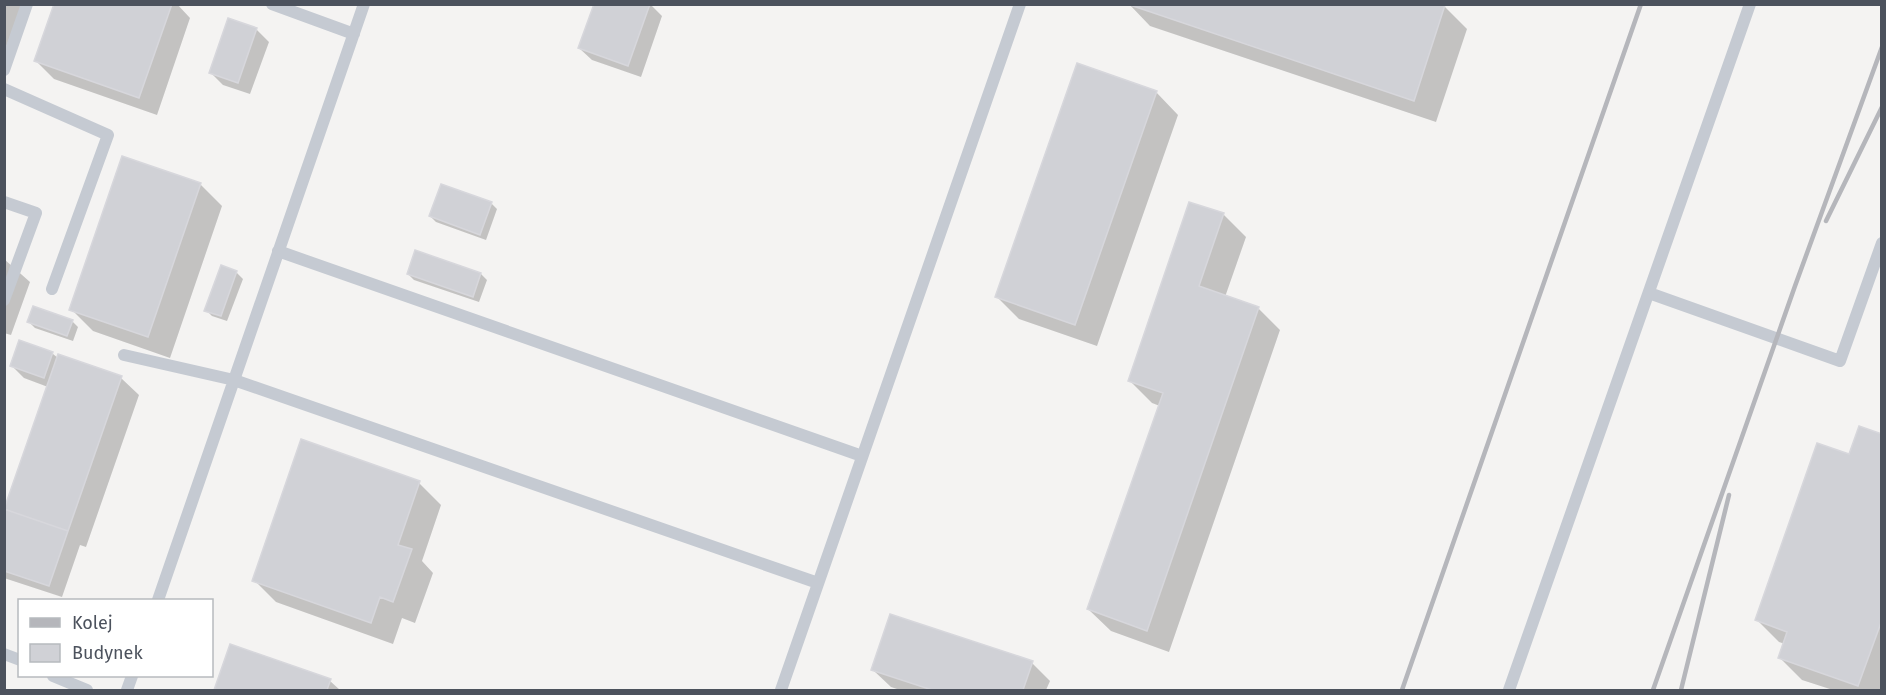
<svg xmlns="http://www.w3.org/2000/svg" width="1886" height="695" font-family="'Fira Sans',sans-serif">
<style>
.shadow{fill:#0003}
.building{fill:#d0d1d6;stroke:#d7d7dc;stroke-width:1.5}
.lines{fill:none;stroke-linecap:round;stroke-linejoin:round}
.service{stroke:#c5cad2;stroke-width:12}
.rail{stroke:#b5b6bb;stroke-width:4.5}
</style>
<rect width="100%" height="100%" fill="#f4f3f2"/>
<path class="shadow" d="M4 4H22L4 53Z
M56 4H177L190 18 157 115 54 79 36 61Z
M595 4H650L662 16 641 77 592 60 579 48Z
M1129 4H1438L1445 7 1467 29 1436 122 1150 26Z
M256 29 269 42 250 94 223 85 210 72Z
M1156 92 1178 115 1097 346 1019 319 997 297Z
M200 184 222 206 170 358 93 331 71 309Z
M491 203 497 209 486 240 436 222 430 216Z
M1190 203 1224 215 1246 237 1225 297 1258 308 1280 330 1169 652 1111 631 1088 609 1160 406 1152 403 1130 381Z
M416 252 481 274 487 280 479 302 414 280 408 274Z
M4 259 30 282 11 335 4 333Z
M221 267 237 273 243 279 227 321 212 316 206 310Z
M72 321 78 327 73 341 35 328 29 322Z
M20 342 53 354 58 358 121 378 139 395 86 547 80 545 62 597 4 578V512L48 387 24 378 12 366Z
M1882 435V690H1833L1802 680 1780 658 1785 644 1779 642 1757 620 1850 456Z
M419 483 441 505 422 561 433 573 415 623 402 618 393 644 276 602 254 580Z
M231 645 330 681 340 690H215Z
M1032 663 1050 681 1046 690H900L891 687 873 670Z"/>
<path class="building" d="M54 4H172L139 98 34 61Z
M594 4H650L628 66 578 48Z
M1127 4H1442L1445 5 1414 101Z
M228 18 257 28 238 83 209 73Z
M1077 63 1157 91 1075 325 995 297Z
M122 156 201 183 148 337 69 310Z
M441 184 492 202 480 235 429 216Z
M1189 202 1224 213 1199 286 1259 307 1147 631 1087 609 1163 393 1128 381Z
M415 250 481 273 473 297 407 274Z
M221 265 237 271 221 316 204 311Z
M33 306 73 320 67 336 27 322Z
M19 340 53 352 44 378 10 366Z
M58 354 122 376 68 531 4 509Z
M1859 426 1882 434V620L1858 686 1778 658 1787 632 1755 620 1817 443 1849 454Z
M301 439 420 481 398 545 412 549 393 602 380 597 371 623 252 581Z
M4 509 68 531 49 586 4 571Z
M890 614 1033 661 1023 690H932L871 670Z
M230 644 331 679 327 690H214Z"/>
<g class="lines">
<path class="service" d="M272 4 354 34
M4 70 27 4
M4 89 108 135 52 289
M4 202 36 213 4 300
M278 251 862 456
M1649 293 1840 361 1882 243
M124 355 234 380 818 583
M158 600 364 4
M4 654 20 660
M53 676 87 690
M127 690 132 676
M781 690 1020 4
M1509 690 1750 4"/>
<path class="rail" d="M1826 221 1882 107
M1402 690 1641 4
M1653 690 1795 286 1882 47
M1681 690 1729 495"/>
</g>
<rect width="1886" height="695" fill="none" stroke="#4c525d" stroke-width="12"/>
<rect x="18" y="599" width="195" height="78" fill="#ffffff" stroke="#b7babe" stroke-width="1.5"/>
<rect x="30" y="618" width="30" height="9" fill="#b5b6bb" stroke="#b7babe" stroke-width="1.5"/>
<text x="72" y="629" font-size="18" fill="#4c525d">Kolej</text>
<rect x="30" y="644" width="30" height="18" fill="#d0d1d6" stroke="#b7babe" stroke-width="1.5"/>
<text x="72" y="659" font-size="18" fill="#4c525d">Budynek</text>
</svg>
